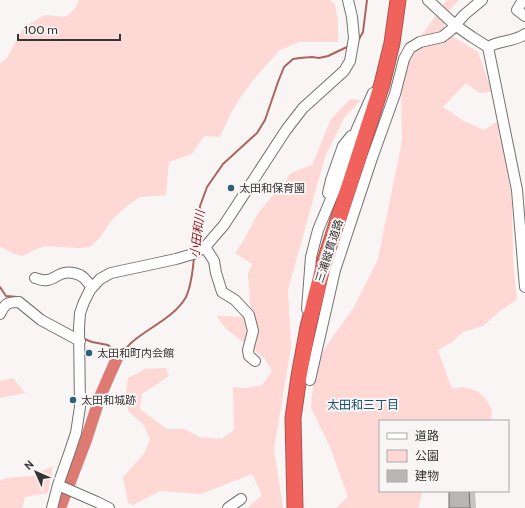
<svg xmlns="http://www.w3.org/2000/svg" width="525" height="508" font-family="Cabin,'Noto Sans JP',sans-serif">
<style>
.green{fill:#fed8d4}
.shadow{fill:#0003}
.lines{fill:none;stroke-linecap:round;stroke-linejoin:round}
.stream{stroke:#ab655f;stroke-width:2}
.river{stroke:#dd7a72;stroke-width:12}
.building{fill:#bab6b5;stroke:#6f6b6b}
.minor-casing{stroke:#747170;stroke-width:12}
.highway-casing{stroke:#af534f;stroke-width:17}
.minor{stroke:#fff;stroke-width:10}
.highway{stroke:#f0635d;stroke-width:15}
.poi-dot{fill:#2c607c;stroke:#f9f5f5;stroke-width:1.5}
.labels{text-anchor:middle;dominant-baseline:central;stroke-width:4;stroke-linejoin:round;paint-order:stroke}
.poi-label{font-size:11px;fill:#353434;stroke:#f9f5f5;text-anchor:start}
.street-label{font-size:11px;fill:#353434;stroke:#f9f5f5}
.water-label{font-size:12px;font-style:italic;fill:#90191d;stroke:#f9f5f5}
.neighbourhood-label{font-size:12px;fill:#165574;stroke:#f9f5f5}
</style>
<rect width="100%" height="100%" fill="#f9f5f5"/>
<path class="green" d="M79 0H329L335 4 338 22V42H299L280 50 254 79 242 95 231 113 220 137 204 136 192 154 169 162 166 195 140 197 127 206 112 220 100 237 90 247 78 248 44 246 22 256 15 254 0 247V64L7 58 24 27 45 15 66 17 75 8Z
M447 0H459L442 18 447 33 478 52 492 92 479 93 466 83 443 107 464 121 484 130 498 121 512 200 513 261 517 300 500 311 483 326 463 332 452 342 438 350 452 389 463 387 477 391 485 398 492 409 491 421H380V491H421L422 495 418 508H336L348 497 330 447 311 408 313 385 321 356 329 342 354 307 378 259 402 141 401 78 416 43Z
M350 99 361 100 344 118 325 157 288 290 291 347 274 449 283 508H247L262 495 252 474 201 494 160 491 133 505 128 503 123 477 144 454 150 439 144 425 129 412 125 399 128 378 145 369 166 368 169 376 142 394 140 409 167 429H185L200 437 221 439 234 430 233 387 247 388 262 385 272 371 264 358 225 328 217 316 251 317 248 274 252 264 235 253 244 240 257 215 271 197 283 185 291 173 312 165 331 119Z
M13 378 25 393 0 398V381Z
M53 466 48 493 25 497 22 508H0V481L6 478 33 476Z"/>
<path class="shadow" d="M450 491H475L476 508H450Z"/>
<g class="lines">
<path class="stream" d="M358 41 363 32 367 0
M195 249 200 206 207 187 223 164 257 133 265 120 278 82 284 67 293 59 300 58 312 57 319 58 328 56 349 46
M0 287 6 296 18 297
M82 338 92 342 108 345 118 356C123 352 127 347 131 343 149 327 174 318 186 297 191 286 193 269 194 257"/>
<path class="river" d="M60 508 86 440 100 397 109 376 118 356"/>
</g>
<path class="building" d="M449 491H469L470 508H449Z"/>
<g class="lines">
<defs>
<path id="minor" d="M428 0 455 25 472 37 488 47 517 190 525 287
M523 0 517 10 525 16
M488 47C500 40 514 42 525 34
M328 193 331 180 343 146 351 136
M205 247 214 261 216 273 222 292 235 300 249 315 253 331 248 350 249 356 255 361
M35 278C39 279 42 281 47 280 52 280 56 276 61 274 68 271 79 273 84 278 87 281 90 285 92 288
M307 309 311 257 318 230 338 182 357 129 373 93
M0 314C5 303 8 302 19 302L41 320 80 341
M310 380 335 270 372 158 395 94 404 59 410 48 420 42 442 37 451 30 464 15 482 0
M58 485 97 502 109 508
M52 508 58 485 70 451 76 433 80 407 79 328 80 313 84 302 90 290 100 279 111 273 153 264 176 259 193 254 205 247 224 225 286 130 303 108 344 71 350 61 354 38 352 17 348 0
M228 508 241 499"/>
<path id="highway" d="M295 508 293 418 299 376 308 327 323 267 382 84 392 43 398 0"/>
</defs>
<use href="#minor" class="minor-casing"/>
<use href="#highway" class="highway-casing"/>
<use href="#minor" class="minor"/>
<use href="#highway" class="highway"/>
</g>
<g class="poi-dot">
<circle cx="231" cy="188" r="4"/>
<circle cx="89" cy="353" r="4"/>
<circle cx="73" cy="400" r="4"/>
</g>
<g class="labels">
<g class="poi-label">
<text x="239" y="188">太田和保育園</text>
<text x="97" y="353">太田和町内会館</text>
<text x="81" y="400">太田和城跡</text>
</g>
<g class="street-label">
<text transform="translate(329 251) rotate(-72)">三浦縦貫道路</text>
</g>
<g class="water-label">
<text transform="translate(197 234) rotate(-83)">小田和川</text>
</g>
<g class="neighbourhood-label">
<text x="363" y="404">太田和三丁目</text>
</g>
</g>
<rect x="379" y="420" width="130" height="72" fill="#f9f5f5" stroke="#aba8a8"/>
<rect x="387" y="433" width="20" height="6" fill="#ffffff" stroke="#aba8a8"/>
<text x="415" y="440" font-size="12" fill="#353434">道路</text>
<rect x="387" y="450" width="20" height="12" fill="#fed8d4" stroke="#aba8a8"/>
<text x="415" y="460" font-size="12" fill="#353434">公園</text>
<rect x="387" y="470" width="20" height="12" fill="#bab6b5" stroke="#aba8a8"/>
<text x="415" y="480" font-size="12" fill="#353434">建物</text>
<g transform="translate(36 472) rotate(315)" stroke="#f9f5f5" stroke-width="3" paint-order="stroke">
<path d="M0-3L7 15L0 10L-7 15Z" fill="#353434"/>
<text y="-6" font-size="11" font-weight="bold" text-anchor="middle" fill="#353434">N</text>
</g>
<path d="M18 34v6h102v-6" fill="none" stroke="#353434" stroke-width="2"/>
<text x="24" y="34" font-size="12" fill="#353434" stroke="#f9f5f5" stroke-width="3" paint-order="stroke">100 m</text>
</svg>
